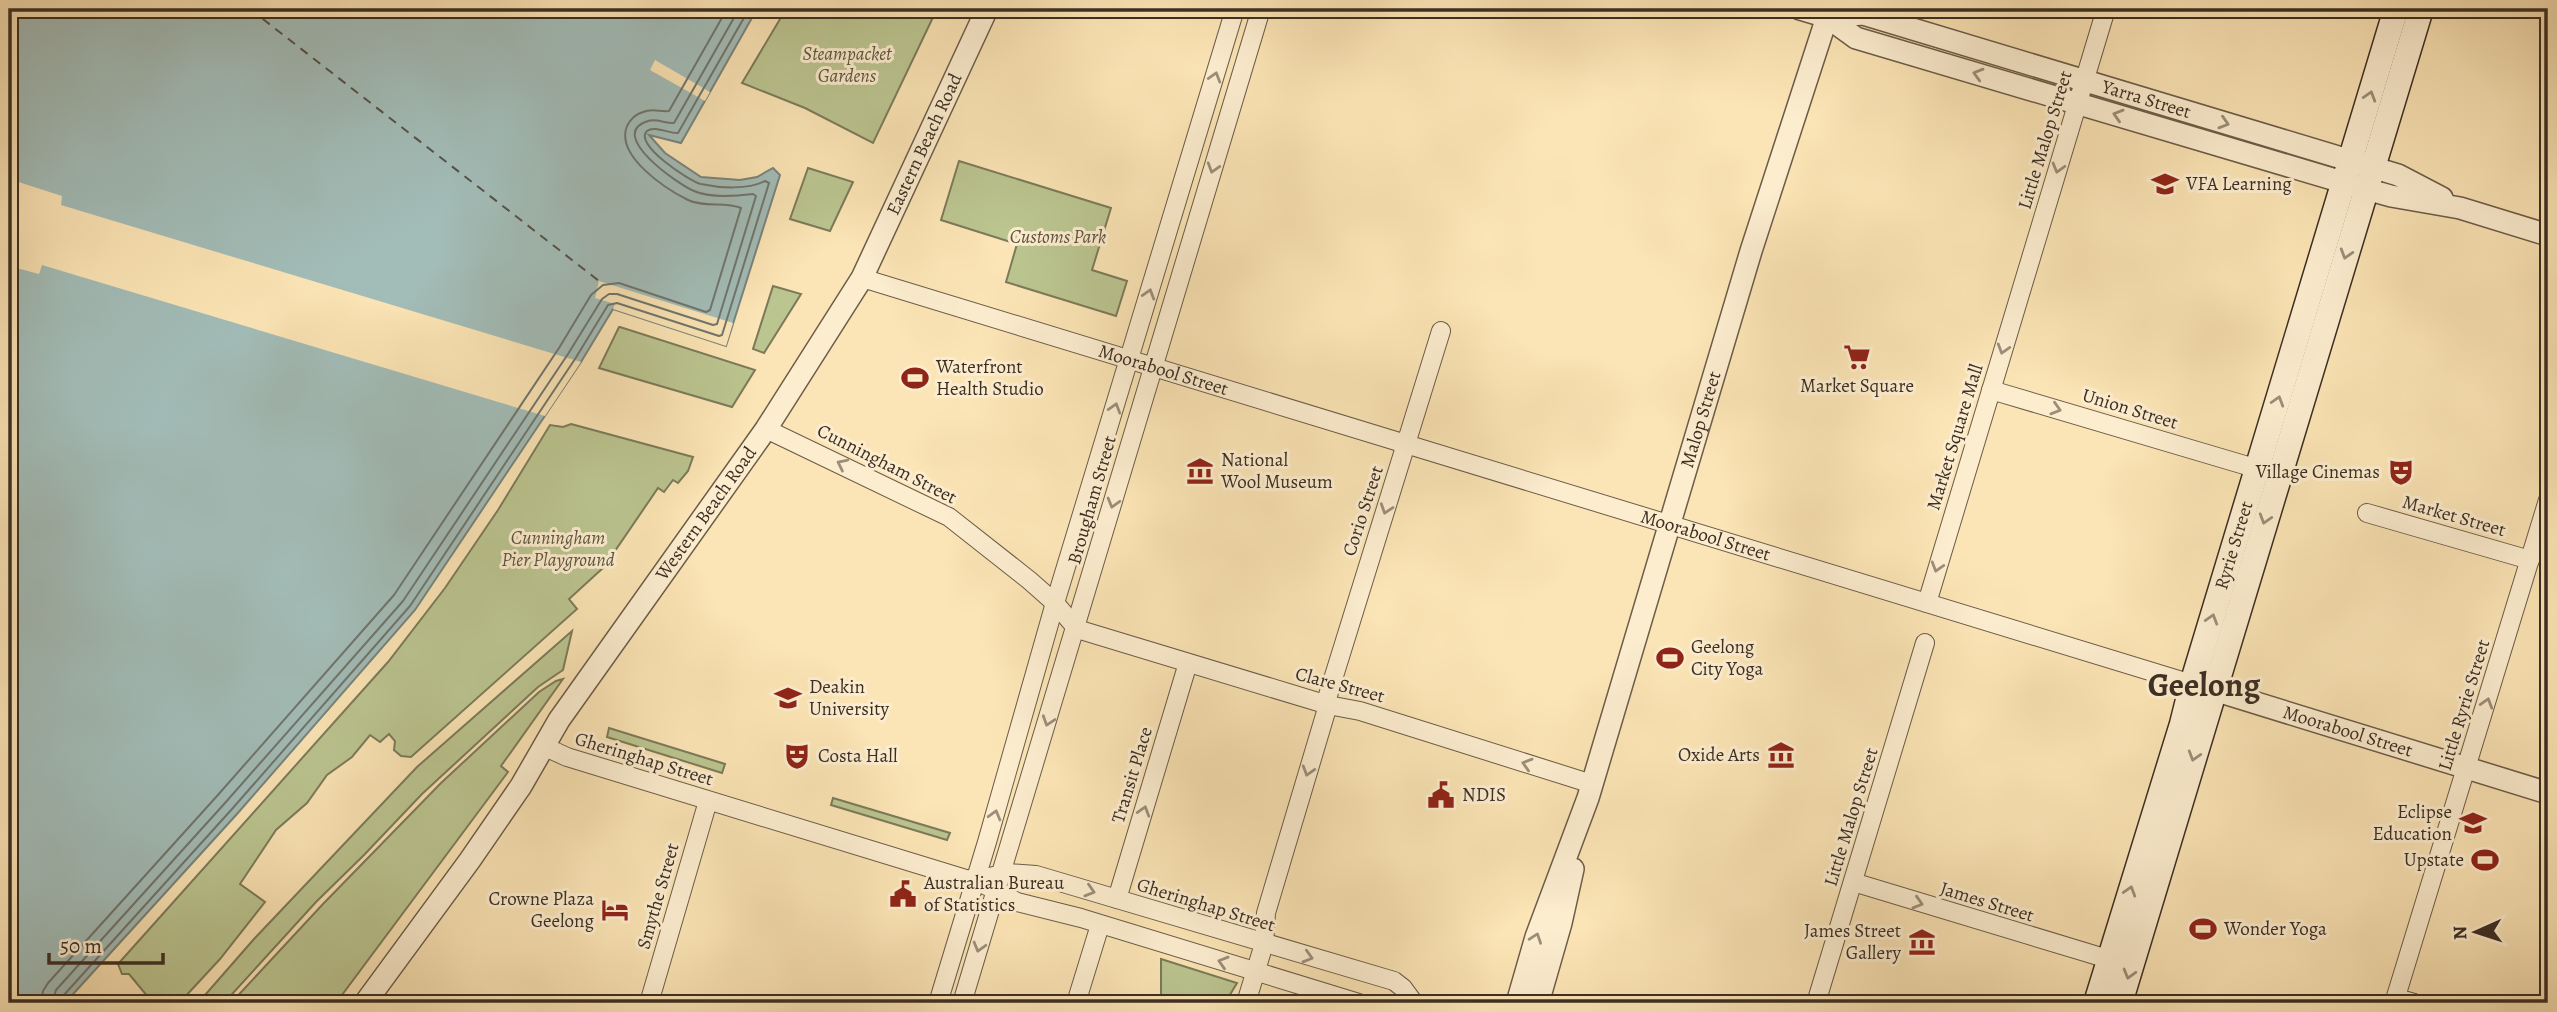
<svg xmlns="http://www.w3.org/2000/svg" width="2557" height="1012" font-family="Alegreya,serif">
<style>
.green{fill:#bbc590;stroke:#7c7a5a;stroke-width:2}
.water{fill:#a2bcb7;stroke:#79837c;stroke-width:2}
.pier{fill:#fbe4b5}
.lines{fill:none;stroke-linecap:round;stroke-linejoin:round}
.shore{stroke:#6f756d;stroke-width:2}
.ferry{stroke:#565248;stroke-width:2;stroke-dasharray:9 7;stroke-linecap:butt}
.minor-casing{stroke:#6c5c48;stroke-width:20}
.tertiary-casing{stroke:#6c5c48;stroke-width:24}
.secondary-casing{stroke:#3c2e23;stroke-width:27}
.minor{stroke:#fcedcf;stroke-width:18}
.tertiary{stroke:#fcedcf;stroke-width:21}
.secondary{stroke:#fcedcf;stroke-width:24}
.oneway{stroke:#9c8e79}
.labels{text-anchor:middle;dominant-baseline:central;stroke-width:6;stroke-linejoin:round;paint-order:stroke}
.park-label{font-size:19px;font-style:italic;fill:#5c543e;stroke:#fcedcf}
.street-label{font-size:19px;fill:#3c2e23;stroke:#fcedcf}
.poi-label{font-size:19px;fill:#3c2e23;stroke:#fcedcf;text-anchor:start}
.town-label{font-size:33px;font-weight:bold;fill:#3c2e23;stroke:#fcedcf}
</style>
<rect width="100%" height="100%" fill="#fbe4b5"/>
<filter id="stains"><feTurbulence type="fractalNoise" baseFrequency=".00286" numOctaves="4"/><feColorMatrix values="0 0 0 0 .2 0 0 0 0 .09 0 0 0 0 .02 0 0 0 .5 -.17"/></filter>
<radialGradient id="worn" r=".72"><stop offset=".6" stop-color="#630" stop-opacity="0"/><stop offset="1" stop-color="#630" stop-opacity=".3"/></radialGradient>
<path class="green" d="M786 9H937L873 143 805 108 742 83Z
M959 161 1111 208 1092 270 1127 281 1116 316 1006 282 1017 244 941 220Z
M808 168 853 182 830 231 790 219Z
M773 286 801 294 764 353 753 349Z
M619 327H620L755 370 732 407 599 368Z
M571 424 693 457 688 471 678 483 673 480 664 492 658 488 604 567 569 599 577 609 411 757 401 756 394 750 395 741 389 734 380 742 370 735 352 757 327 775 307 803 276 830 240 884 265 902 220 959 183 999 179 1003H153L129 974H122L118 964 388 662 445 588 498 510 550 425 563 427Z
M572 631 563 670 538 687 422 794 364 855 316 902 224 1003H198L254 939 417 767Z
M563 679 501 766 508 772 336 1003H231L323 904 441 783 539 692 556 681Z
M609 728 725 764 722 773 607 737Z
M833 798 950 833 947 840 831 805Z
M1161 959 1237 983 1225 1003H1161Z"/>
<path class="water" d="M9 9H757L681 143 649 135 665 153 701 177 740 180 757 177 773 168 780 175 726 346 613 309 581 362 415 610 237 814 65 1003H9Z"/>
<path class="pier" d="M655 60 710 92 705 101 650 70Z
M9 179 62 196 61 205 581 362 545 416 42 265 39 274 9 266Z
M599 281 733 323 726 346 613 309 615 304 595 298Z"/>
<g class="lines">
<path class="shore" d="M41 1003 43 991 48 983 217 796 394 595 559 348 591 295 603 285 619 283 706 312 710 310 741 208C726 201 704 208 688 200 666 189 615 156 627 126 630 120 636 114 643 112 652 108 660 112 669 111L727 9
M52 1003 56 990 225 803 403 601 568 354 602 299 609 294H617L713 325 717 324 756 196 753 194C736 196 709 198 694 191 679 185 605 134 648 121 657 118 666 124 674 123L739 9
M61 1003 63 996 232 809 410 606 575 359 608 305 617 303 719 336 722 335 769 183 765 181C748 190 719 188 701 184 689 181 633 144 647 131 654 125 670 134 678 133L749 9"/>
<path class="ferry" d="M250 9 599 281"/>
<defs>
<g id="minor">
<path id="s1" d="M862 278 2192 684"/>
<path d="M1991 390 2258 469"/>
<path d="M766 429 949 517 1029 580 1055 603 1077 629 1328 705 1360 711 1592 784"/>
<path d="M2367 513 2530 560"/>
<path d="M1927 603 2106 9"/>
<path d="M1325 705 1441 331"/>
<path d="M543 746 567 757 966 879 976 880 1007 873 1036 875 1394 981 1403 988 1414 1003"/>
<path d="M1853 882 2108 959"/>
<path d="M985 885 1017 902 1081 918 1359 1003"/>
<path d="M1117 899 1188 663"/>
<path d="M2396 998 2414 1003"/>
<path d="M649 1003 708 801"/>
<path d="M938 1003 987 842 1055 603 1235 9"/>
<path d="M962 1003 1261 9"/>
<path d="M1076 1003 1100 925"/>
<path d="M1246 1003 1264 944 1266 913 1328 705"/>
<path d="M1816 1003 1925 643"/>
<path d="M2394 1003 2548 500"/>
</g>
<g id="tertiary">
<path d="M1800 9 1827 17 1856 38 2366 189 2391 196 2460 208 2548 235"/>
<path id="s2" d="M1827 17 1863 14 2398 175 2442 198"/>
<path id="s3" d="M2214 690 2548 793"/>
<path id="s4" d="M365 1003 470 860 521 786 559 720 766 429 862 278 987 9"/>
<path id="s5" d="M1517 1003 1536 937 1588 798 1751 251 1827 17 1833 9"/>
<path d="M1538 1003 1561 923 1573 869"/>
</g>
<g id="secondary">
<path id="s6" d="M2096 1003 2182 724 2192 684 2396 9"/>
<path d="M2120 1003 2421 9"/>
</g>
</defs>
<use href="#minor" class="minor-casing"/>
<use href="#tertiary" class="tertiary-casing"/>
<use href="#secondary" class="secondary-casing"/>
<use href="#minor" class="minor"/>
<use href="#tertiary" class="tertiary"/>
<use href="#secondary" class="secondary"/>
</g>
<defs><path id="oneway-chevron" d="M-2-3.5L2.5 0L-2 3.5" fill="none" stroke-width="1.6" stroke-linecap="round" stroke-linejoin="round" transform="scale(1.75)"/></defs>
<g class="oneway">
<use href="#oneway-chevron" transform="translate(1978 74) rotate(-164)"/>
<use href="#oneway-chevron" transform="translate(1215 77) rotate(-73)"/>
<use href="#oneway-chevron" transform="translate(2370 96) rotate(-73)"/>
<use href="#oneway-chevron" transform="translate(2118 115) rotate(-163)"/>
<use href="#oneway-chevron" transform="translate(2224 123) rotate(17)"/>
<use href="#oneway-chevron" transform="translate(1213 168) rotate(107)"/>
<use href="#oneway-chevron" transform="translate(2058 168) rotate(106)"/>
<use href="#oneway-chevron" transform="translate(2346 254) rotate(107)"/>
<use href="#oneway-chevron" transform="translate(1149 294) rotate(-73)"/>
<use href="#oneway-chevron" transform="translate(2003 349) rotate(107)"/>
<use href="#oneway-chevron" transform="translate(2278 401) rotate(-73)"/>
<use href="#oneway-chevron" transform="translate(1115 408) rotate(-73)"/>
<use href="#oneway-chevron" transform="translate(2056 409) rotate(17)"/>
<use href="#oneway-chevron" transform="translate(842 464) rotate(-154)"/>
<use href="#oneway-chevron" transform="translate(1113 503) rotate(106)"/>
<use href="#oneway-chevron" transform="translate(1386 509) rotate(108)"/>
<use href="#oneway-chevron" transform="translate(2265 519) rotate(107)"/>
<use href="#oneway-chevron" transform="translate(1937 567) rotate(107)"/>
<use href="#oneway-chevron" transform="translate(2212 619) rotate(-73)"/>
<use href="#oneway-chevron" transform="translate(2487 703) rotate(-73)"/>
<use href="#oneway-chevron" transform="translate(1048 721) rotate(108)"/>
<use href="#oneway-chevron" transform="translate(2194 756) rotate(107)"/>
<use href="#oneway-chevron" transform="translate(1527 764) rotate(-163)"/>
<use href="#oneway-chevron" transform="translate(1308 771) rotate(107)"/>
<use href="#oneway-chevron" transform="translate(1144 811) rotate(-73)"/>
<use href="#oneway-chevron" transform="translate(995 815) rotate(-74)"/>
<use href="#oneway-chevron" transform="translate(1090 891) rotate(17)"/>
<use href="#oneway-chevron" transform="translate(2130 891) rotate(-73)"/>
<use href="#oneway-chevron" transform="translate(1918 903) rotate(17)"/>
<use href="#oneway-chevron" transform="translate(1536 938) rotate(-71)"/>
<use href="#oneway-chevron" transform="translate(979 947) rotate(106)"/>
<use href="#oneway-chevron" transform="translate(1308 957) rotate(16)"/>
<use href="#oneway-chevron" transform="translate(1223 962) rotate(-163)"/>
<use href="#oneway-chevron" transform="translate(2129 974) rotate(106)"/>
</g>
<defs>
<symbol id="university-bare" viewBox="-9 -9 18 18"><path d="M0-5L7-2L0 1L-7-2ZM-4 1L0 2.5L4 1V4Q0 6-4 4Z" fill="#8f2418" stroke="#fcedcf" stroke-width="2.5" paint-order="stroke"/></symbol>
<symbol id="supermarket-bare" viewBox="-9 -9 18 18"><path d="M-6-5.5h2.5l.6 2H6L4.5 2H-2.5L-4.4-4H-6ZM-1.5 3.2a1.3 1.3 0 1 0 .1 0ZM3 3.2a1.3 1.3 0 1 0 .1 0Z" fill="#8f2418" stroke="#fcedcf" stroke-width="2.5" paint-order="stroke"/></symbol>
<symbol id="stadium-bare" viewBox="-9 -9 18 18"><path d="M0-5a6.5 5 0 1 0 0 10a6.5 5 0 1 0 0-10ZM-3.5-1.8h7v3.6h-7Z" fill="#8f2418" stroke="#fcedcf" stroke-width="2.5" paint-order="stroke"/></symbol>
<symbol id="museum-bare" viewBox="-9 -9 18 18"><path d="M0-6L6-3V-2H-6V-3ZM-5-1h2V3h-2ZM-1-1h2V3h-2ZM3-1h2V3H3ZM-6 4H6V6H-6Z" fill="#8f2418" stroke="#fcedcf" stroke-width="2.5" paint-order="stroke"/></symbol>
<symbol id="theatre-bare" viewBox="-9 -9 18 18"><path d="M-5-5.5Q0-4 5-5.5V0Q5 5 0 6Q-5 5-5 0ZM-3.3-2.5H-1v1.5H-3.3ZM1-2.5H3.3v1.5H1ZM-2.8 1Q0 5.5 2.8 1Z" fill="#8f2418" stroke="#fcedcf" stroke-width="2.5" paint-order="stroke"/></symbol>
<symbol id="civic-bare" viewBox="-9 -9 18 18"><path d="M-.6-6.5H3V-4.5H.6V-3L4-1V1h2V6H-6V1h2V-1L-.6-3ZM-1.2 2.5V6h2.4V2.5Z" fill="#8f2418" stroke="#fcedcf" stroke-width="2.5" paint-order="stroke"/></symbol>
<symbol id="hotel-bare" viewBox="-9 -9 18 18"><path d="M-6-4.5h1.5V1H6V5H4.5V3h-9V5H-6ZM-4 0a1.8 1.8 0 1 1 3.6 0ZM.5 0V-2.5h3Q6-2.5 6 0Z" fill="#8f2418" stroke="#fcedcf" stroke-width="2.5" paint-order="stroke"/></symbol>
</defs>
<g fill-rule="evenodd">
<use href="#university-bare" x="2146" y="165" width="38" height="38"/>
<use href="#supermarket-bare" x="1838" y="338" width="38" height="38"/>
<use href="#stadium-bare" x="896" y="359" width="38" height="38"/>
<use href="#museum-bare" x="1181" y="452" width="38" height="38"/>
<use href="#theatre-bare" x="2382" y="453" width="38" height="38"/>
<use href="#stadium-bare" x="1651" y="639" width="38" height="38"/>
<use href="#university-bare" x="769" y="679" width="38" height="38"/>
<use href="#museum-bare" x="1762" y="736" width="38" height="38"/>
<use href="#theatre-bare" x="778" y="737" width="38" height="38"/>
<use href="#civic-bare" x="1422" y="776" width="38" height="38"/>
<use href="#university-bare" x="2454" y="804" width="38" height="38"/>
<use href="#stadium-bare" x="2466" y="841" width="38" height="38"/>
<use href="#civic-bare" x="884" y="875" width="38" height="38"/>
<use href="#hotel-bare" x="596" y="891" width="38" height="38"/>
<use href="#stadium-bare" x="2184" y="910" width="38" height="38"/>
<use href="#museum-bare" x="1903" y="923" width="38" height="38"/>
</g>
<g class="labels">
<g class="park-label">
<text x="847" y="54">Steampacket<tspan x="847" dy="22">Gardens</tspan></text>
<text x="1058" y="237">Customs Park</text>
<text x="558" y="538">Cunningham<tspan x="558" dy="22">Pier Playground</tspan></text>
</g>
<g class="street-label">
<text stroke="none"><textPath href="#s2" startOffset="332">Yarra Street</textPath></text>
<text transform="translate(2045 140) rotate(-73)">Little Malop Street</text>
<text stroke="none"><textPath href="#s4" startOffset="1027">Eastern Beach Road</textPath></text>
<text stroke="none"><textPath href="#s1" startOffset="315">Moorabool Street</textPath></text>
<text transform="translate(2130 409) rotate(17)">Union Street</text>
<text stroke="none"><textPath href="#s5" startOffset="612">Malop Street</textPath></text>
<text transform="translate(1955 437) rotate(-73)">Market Square Mall</text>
<text transform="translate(887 464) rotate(27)">Cunningham Street</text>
<text transform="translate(1092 500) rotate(-74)">Brougham Street</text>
<text transform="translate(1363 511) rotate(-72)">Corio Street</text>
<text stroke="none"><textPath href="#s4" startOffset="597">Western Beach Road</textPath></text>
<text transform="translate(2454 516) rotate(16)">Market Street</text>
<text stroke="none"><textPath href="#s1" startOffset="882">Moorabool Street</textPath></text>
<text stroke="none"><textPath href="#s6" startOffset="478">Ryrie Street</textPath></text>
<text transform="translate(1340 685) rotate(15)">Clare Street</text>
<text transform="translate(2464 705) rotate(-73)">Little Ryrie Street</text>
<text stroke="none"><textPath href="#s3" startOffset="140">Moorabool Street</textPath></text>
<text transform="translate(644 759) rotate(17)">Gheringhap Street</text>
<text transform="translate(1132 775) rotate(-73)">Transit Place</text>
<text transform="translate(1851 817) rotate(-73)">Little Malop Street</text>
<text transform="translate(658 896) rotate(-74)">Smythe Street</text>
<text transform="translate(1987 902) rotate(17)">James Street</text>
<text transform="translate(1206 905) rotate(17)">Gheringhap Street</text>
</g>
<g class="poi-label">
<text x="2186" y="184">VFA Learning</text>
<text x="936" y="367">Waterfront<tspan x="936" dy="22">Health Studio</tspan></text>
<text x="1857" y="386" text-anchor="middle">Market Square</text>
<text x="1221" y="460">National<tspan x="1221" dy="22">Wool Museum</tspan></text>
<text x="2380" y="472" text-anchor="end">Village Cinemas</text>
<text x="1691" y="647">Geelong<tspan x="1691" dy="22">City Yoga</tspan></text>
<text x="809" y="687">Deakin<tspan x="809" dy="22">University</tspan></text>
<text x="1760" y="755" text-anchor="end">Oxide Arts</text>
<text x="818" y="756">Costa Hall</text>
<text x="1462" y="795">NDIS</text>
<text x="2452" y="812" text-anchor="end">Eclipse<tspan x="2452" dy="22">Education</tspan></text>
<text x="2464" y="860" text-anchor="end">Upstate</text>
<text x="924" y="883">Australian Bureau<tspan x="924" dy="22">of Statistics</tspan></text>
<text x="594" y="899" text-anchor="end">Crowne Plaza<tspan x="594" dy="22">Geelong</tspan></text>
<text x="2224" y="929">Wonder Yoga</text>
<text x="1901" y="931" text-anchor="end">James Street<tspan x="1901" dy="22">Gallery</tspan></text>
</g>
<g class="town-label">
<text x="2204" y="684">Geelong</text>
</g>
</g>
<rect width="2557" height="1012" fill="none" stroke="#fbe4b5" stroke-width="35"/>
<rect x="10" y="10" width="2536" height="991" fill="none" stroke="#3c2e23" stroke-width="3.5"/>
<rect x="18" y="18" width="2522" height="977" fill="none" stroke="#3c2e23" stroke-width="2"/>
<g transform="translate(2476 932) rotate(267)" stroke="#fcedcf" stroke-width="5" paint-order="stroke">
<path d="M0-5L12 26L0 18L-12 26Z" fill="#3c2e23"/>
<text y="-10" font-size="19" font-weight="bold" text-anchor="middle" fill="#3c2e23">N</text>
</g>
<path d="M49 953v10h114v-10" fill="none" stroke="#3c2e23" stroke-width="3.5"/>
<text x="60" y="953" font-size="21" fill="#3c2e23" stroke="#fcedcf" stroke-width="5" paint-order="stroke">50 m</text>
<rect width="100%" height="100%" filter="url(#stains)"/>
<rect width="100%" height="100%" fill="url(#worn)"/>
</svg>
